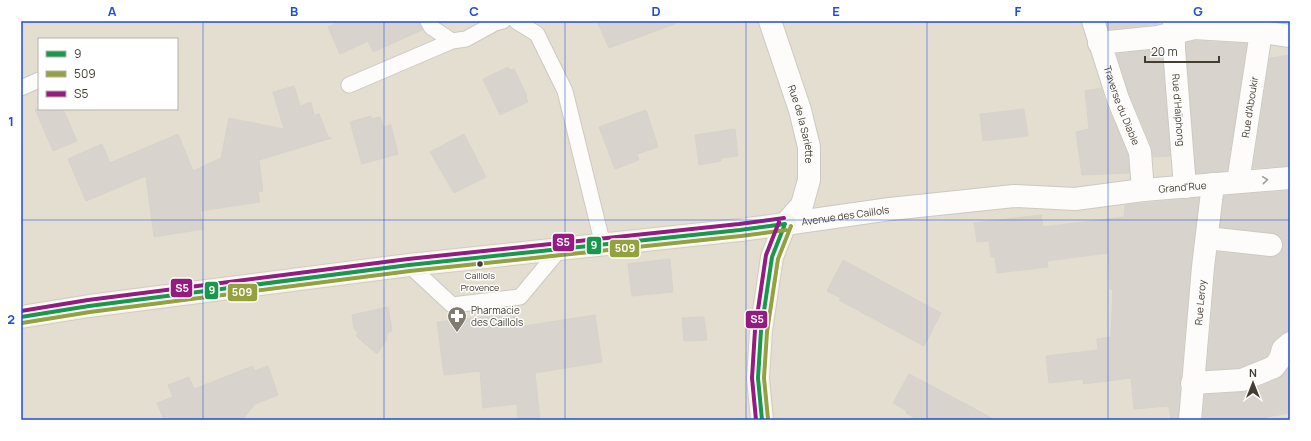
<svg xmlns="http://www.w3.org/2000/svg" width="1311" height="441" font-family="Manrope,sans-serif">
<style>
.residential{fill:#e4ded1;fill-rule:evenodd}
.building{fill:#d8d4cd;stroke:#d7d3cb}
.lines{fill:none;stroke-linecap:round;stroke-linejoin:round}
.lane-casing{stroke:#ccc9c3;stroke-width:17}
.street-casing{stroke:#ccc9c3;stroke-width:24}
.secondary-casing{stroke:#d1ccbe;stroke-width:24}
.lane{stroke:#fdfcfb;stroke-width:15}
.street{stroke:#fdfcfb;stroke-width:22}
.secondary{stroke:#f6f4ec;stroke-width:22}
.bus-1-casing{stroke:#fff;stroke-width:7}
.bus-2-casing{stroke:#fff;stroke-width:7}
.bus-3-casing{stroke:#fff;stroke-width:7}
.bus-1{stroke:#19984d;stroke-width:4}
.bus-2{stroke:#93a13f;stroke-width:4}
.bus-3{stroke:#951b81;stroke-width:4}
.oneway{stroke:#a09c96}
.grid{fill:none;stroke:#1d4ed8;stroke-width:1;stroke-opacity:0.55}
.bus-dot{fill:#443d31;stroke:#fff;stroke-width:1.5}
.labels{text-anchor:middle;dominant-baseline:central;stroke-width:3;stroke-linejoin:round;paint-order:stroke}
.bus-label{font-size:9px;fill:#443d31;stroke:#fff}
.street-label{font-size:10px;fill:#443d31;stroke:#fff}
.poi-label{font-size:10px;fill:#443d31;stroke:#fff;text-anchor:start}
.line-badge{stroke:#fff;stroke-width:1.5}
.badge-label{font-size:11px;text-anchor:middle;font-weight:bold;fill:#fff}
.neatline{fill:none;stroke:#1d4ed8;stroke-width:1.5}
.grid-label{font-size:13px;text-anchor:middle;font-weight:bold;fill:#1d4ed8}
</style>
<rect width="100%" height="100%" fill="#efece5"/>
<path class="residential" d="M21 21H1290V420H21ZM39 39H177V109H39Z"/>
<path class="building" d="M342 21H419L422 30 373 52 368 41 340 54 328 27Z
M597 21H675V24L609 48Z
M1106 21H1158V24L1109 29Z
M1195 41 1247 44 1227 171 1196 173 1186 48V43Z
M1162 49 1170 156 1153 157 1152 147 1130 95 1117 54Z
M1290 55V166L1253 168 1270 58Z
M508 67 510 70 514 69 527 96 526 97 528 102 500 115 483 79Z
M294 86 300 106 311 102 314 115 319 114 328 137 332 138 259 160 263 191 258 192 260 202 200 211 203 229 154 237 146 176 86 201 68 159 102 144 110 163 178 134 193 171 221 158 229 118 284 129 273 92Z
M1101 88 1106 104 1128 155 1129 173 1082 175 1076 132 1089 129 1085 91Z
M35 109H63L77 141 53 151Z
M1024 109 1028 136 983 141 980 114Z
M646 110 658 147 637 154 639 160 615 169 599 127Z
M371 116V119L380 117 383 127 391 125 398 154 362 164 350 122Z
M735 129 738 156 721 158V161L699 165 695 135Z
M464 134 486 177 454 193 430 152Z
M1290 191V331L1282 333 1275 340 1266 357 1239 368 1207 370 1217 252 1270 257 1276 256 1281 253 1283 246 1282 240 1278 235 1273 233 1220 227 1224 196Z
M1199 198 1191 266 1180 383 1178 420H1171L1169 406 1134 409 1131 378 1084 384 1083 379 1049 383 1046 356 1098 350 1097 339 1111 337 1113 289H1110L1108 253 1047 261 1048 267 997 273 995 257H991L989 241 977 242 974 223 1041 215 1043 227 1124 217 1125 205Z
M670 259 673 292 632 296 628 264Z
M843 260 941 313 924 346 839 300 841 298 827 291Z
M388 307 392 331 387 333 386 341 377 354 356 336 358 333 354 328 352 315Z
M516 313 518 327 595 315 602 362 535 373 540 420H518L517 404 483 408 480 371 444 375 437 322Z
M704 317 707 340 684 341 682 318Z
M253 366 254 371 268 366 278 395 255 404 242 420H164L157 403 173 397 168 385 189 377 194 389Z
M1290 366V413L1267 417 1268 420H1203L1205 395 1247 392 1279 378 1284 374Z
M909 374 962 402 995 420H918L906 413 907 411 893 403Z"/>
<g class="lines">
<defs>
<path id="lane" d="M428 21 431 27 452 41 466 39 495 23 503 21
M516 21 537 34 565 91 603 245
M349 85 452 41
M21 88 39 80
M409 265 452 305 520 297 560 249"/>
<g id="street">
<path id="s1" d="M770 21 800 110 809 147V180L802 205 785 224"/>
<path id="s2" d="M1093 21 1118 99 1140 152 1143 190"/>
<path id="s3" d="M1174 21V49L1185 187"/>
<path d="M1099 43 1158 37 1194 28 1261 32 1290 36"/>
<path id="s4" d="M1238 182 1261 32"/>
<path id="s5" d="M785 224 890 209 1014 196 1075 199 1143 190 1290 178"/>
<path d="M1207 238 1271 245"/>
<path d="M1192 383 1242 380 1274 367 1280 359 1283 349 1290 343"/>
<path id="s6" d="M1190 420 1203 267 1213 184"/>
</g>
<path id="secondary" d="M21 317 89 306 409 265 740 230 785 224 772 257 761 331 758 378 762 420"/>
</defs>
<use href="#lane" class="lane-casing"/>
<use href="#street" class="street-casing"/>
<use href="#secondary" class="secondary-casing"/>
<use href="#lane" class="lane"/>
<use href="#street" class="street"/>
<use href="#secondary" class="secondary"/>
<defs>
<path id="bus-1" d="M21 317 89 306 409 265 740 230 785 224
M762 420 758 378 761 331 772 257 785 224"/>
<path id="bus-2" d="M22 323 90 312 410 271 741 236 786 230
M768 419 764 378 767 332 778 259 791 226"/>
<path id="bus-3" d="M21 311 88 300 408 259 739 224 784 218
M756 420 752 378 755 330 766 255 779 222"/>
</defs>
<use href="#bus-1" class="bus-1-casing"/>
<use href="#bus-2" class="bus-2-casing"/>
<use href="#bus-3" class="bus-3-casing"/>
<use href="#bus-1" class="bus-1"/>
<use href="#bus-2" class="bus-2"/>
<use href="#bus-3" class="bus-3"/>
</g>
<defs><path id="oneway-chevron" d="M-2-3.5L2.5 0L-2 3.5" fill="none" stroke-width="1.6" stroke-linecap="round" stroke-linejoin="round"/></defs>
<use class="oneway" href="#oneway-chevron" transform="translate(1265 180) rotate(-5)"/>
<path class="grid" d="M203 21V420M384 21V420M565 21V420M746 21V420M927 21V420M1108 21V420M21 220H1290"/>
<defs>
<symbol id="pharmacy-pin" viewBox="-11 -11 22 30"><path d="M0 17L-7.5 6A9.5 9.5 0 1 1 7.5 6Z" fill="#807a70" stroke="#fff"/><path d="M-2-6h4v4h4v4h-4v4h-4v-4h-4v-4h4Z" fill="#fff"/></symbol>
</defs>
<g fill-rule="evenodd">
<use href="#pharmacy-pin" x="446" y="305" width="22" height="30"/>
</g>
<circle class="bus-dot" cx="480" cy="264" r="3.5"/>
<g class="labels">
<g class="bus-label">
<text x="480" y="275">Caillols<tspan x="480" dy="12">Provence</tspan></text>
</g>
<g class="street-label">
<text stroke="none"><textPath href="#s2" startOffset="89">Traverse du Diable</textPath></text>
<text stroke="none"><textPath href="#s4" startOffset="76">Rue d'Aboukir</textPath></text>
<text stroke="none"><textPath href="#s3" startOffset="89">Rue d'Haïphong</textPath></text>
<text stroke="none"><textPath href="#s1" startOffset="108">Rue de la Sariette</textPath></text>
<text stroke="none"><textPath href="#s5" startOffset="400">Grand'Rue</textPath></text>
<text stroke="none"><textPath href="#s5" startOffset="61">Avenue des Caillols</textPath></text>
<text stroke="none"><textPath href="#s6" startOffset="118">Rue Leroy</textPath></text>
</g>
<g class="poi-label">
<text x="471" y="310">Pharmacie<tspan x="471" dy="12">des Caillols</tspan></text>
</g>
</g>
<g class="line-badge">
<rect x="552" y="233" width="23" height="19" rx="4" fill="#951b81"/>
<rect x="586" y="236" width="16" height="19" rx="4" fill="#19984d"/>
<rect x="609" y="239" width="31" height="19" rx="4" fill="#93a13f"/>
<rect x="170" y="278" width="23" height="20" rx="4" fill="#951b81"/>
<rect x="204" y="281" width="15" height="19" rx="4" fill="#19984d"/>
<rect x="227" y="283" width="31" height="19" rx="4" fill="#93a13f"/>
<rect x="745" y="310" width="23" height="19" rx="4" fill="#951b81"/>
</g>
<g class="badge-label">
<text x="563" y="246">S5</text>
<text x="594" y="249">9</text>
<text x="625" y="252">509</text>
<text x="182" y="292">S5</text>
<text x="212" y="294">9</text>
<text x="242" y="296">509</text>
<text x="757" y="323">S5</text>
</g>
<rect width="1311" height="441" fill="none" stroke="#ffffff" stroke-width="44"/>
<rect x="38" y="38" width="140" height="72" fill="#ffffff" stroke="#b4b1ad"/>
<rect x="46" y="51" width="20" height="6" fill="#19984d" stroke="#b4b1ad"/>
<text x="74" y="58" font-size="12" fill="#443d31">9</text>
<rect x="46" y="71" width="20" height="6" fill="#93a13f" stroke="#b4b1ad"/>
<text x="74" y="78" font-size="12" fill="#443d31">509</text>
<rect x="46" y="91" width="20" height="6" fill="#951b81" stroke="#b4b1ad"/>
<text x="74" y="98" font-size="12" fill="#443d31">S5</text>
<g transform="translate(1253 383)" stroke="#ffffff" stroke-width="3" paint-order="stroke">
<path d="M0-3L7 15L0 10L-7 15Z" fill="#443d31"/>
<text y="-6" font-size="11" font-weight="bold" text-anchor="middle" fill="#443d31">N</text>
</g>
<path d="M1145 56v6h74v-6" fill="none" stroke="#443d31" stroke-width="2"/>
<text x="1151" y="56" font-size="12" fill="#443d31" stroke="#ffffff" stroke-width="3" paint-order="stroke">20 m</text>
<rect x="22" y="22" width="1267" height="397" class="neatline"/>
<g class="grid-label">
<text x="112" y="16">A</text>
<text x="294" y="16">B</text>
<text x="474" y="16">C</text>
<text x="656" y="16">D</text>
<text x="836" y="16">E</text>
<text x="1018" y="16">F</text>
<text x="1198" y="16">G</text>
<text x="11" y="126">1</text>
<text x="11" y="324">2</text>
</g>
</svg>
